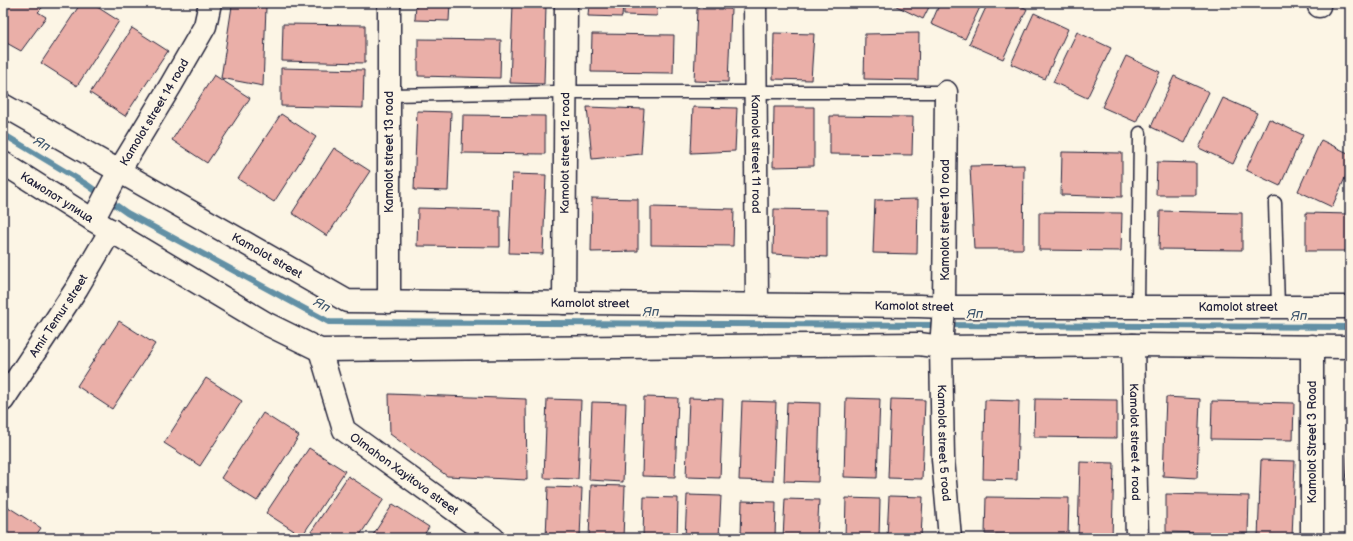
<svg xmlns="http://www.w3.org/2000/svg" width="1353" height="541" font-family="'Balsamiq Sans',sans-serif">
<style>
.lines{fill:none;stroke-linecap:round;stroke-linejoin:round}
.stream{stroke:#6290a5;stroke-width:6}
.building{fill:#eaafa8;stroke:#22223b}
.lane-casing{stroke:#22223b;stroke-width:15}
.street-casing{stroke:#22223b;stroke-width:25}
.lane{stroke:#fcf5e5;stroke-width:12}
.street{stroke:#fcf5e5;stroke-width:22}
.labels{text-anchor:middle;dominant-baseline:central;stroke-width:4;stroke-linejoin:round;paint-order:stroke}
.street-label{font-size:12px;fill:#22223b;stroke:#fcf5e5}
.water-label{font-size:13px;font-style:italic;fill:#425970;stroke:#fcf5e5}
</style>
<rect width="100%" height="100%" fill="#fcf5e5"/>
<filter id="ink" filterUnits="userSpaceOnUse"><feTurbulence type="fractalNoise" baseFrequency=".025" numOctaves="2"/><feDisplacementMap in="SourceGraphic" scale="8" xChannelSelector="R" yChannelSelector="G"/><feConvolveMatrix kernelMatrix="1 2 1 2 8 2 1 2 1" color-interpolation-filters="sRGB"/></filter>
<g filter="url(#ink)">
<g class="lines">
<path class="stream" d="M3 134 86 184 127 213 329 322 1350 327"/>
</g>
<path class="building" d="M3 3H47L38 12 46 17 21 51 3 41Z
M81 3H91L119 21 77 86 41 63Z
M416 3H450L449 21 415 20Z
M589 3H623L622 17 588 16Z
M624 3H658L657 16 624 15Z
M670 3H731V5L670 7Z
M890 3H931L923 19Z
M940 3H982L965 39 931 24Z
M988 3H1015L1027 9 1003 59 969 44Z
M513 4 546 5 544 84 510 83Z
M232 6 266 7 263 86 221 78Z
M697 9H731L728 82 694 81Z
M1034 13 1068 29 1045 79 1011 64Z
M283 24 365 25V63L282 61Z
M132 28 168 51 125 116 90 93Z
M1077 32 1111 48 1087 98 1053 82Z
M774 33 814 34 811 80 773 79Z
M919 33 918 80 864 79 865 34Z
M592 34 674 35 673 73 591 72Z
M418 39 501 40 500 78 418 76Z
M1126 56 1160 72 1136 122 1102 107Z
M281 68 364 70 363 108 281 106Z
M214 75 250 98 207 163 172 140Z
M1174 76 1209 92 1185 143 1151 127Z
M1223 98 1257 113 1233 164 1199 148Z
M587 107 644 109 641 154 592 159Z
M693 107 737 108 735 151 691 153Z
M774 107H814V166L773 167Z
M417 111 451 112 448 191 414 190Z
M281 114 316 137 274 202 238 179Z
M463 115 545 116V154L462 153Z
M830 116 913 117 912 155 830 154Z
M1269 119 1303 135 1280 186 1246 170Z
M1321 140 1350 154V167L1332 207 1298 191Z
M334 148 370 171 327 236 292 213Z
M1062 152 1122 153V197L1061 195Z
M1157 162 1196 163V195H1156Z
M1024 165 1023 249H974L970 166Z
M512 174 546 175 543 254 509 253Z
M592 198 638 199V251L591 252Z
M918 199 917 254 873 253 875 200Z
M651 207 734 209 733 246 651 245Z
M418 208 500 210V247L417 246Z
M774 209 827 210V257L773 254Z
M1160 211 1242 213V250L1159 249Z
M1039 212 1122 213 1121 251 1039 250Z
M1306 213 1350 214V251H1306Z
M119 321 155 344 112 409 77 386Z
M206 378 242 401 200 466 164 443Z
M389 394 526 399 527 480 447 476 390 434Z
M644 397 678 398 675 477 642 476Z
M1166 397 1200 399 1197 478 1163 476Z
M689 398 723 399 720 478 686 477Z
M846 398 880 399 877 478 844 477Z
M547 399 581 400 578 479 544 478Z
M891 399 925 400 922 479 888 478Z
M1035 399 1117 400V438L1034 437Z
M985 400 1019 401 1017 480 983 479Z
M742 401 776 402 773 481 739 480Z
M1212 401 1294 403 1293 440 1211 439Z
M592 402 626 403 623 482 589 480Z
M787 402 820 403 818 482 784 481Z
M1349 410H1350V489H1346Z
M263 413 299 436 257 501 221 478Z
M309 448 345 471 302 536 266 513Z
M1261 460 1295 461 1292 538H1258Z
M1080 462 1114 463 1112 538H1078Z
M348 476 384 499 358 538H307Z
M591 485 625 486 623 538H589Z
M548 487 582 488 580 538H546Z
M1166 494 1249 496 1248 534 1166 532Z
M687 495 721 496 719 538H685Z
M889 496 923 497 921 538H887Z
M644 497 678 498 677 538H643Z
M986 497 1069 498 1068 536 985 534Z
M846 498 880 499 879 538H845Z
M785 499 819 500 817 538H783Z
M742 501 776 502 775 538H741Z
M393 504 429 527 422 538H371Z
M5 505 41 528 34 538H3V508Z"/>
<g class="lines">
<defs>
<path id="lane" d="M389 95 565 92H946
M1275 203 1278 307
M1138 306 1140 133"/>
<g id="street">
<path d="M389 3V302"/>
<path id="s1" d="M755 3 757 304"/>
<path d="M1319 3V6"/>
<path id="s2" d="M946 92 944 307 941 347 943 459 950 538"/>
<path id="s3" d="M3 105 347 301 919 306 944 307H1350"/>
<path id="s4" d="M3 163 93 220 267 324 320 350 919 344 941 347 1133 345 1350 347"/>
<path id="s5" d="M93 220 119 171 171 85 205 26 210 3"/>
<path id="s6" d="M564 303 566 3"/>
<path id="s7" d="M1133 345 1137 538"/>
<path id="s8" d="M320 350 344 430 493 538"/>
<path id="s9" d="M3 400 77 288 111 230"/>
<path d="M1312 538V346"/>
</g>
</defs>
<use href="#lane" class="lane-casing"/>
<use href="#street" class="street-casing"/>
<use href="#lane" class="lane"/>
<use href="#street" class="street"/>
</g>
</g>
<g class="labels">
<g class="street-label">
<text stroke="none"><textPath href="#s5" startOffset="124">Kamolot street 14 road</textPath></text>
<text transform="translate(389 152) rotate(-90)">Kamolot street 13 road</text>
<text stroke="none"><textPath href="#s6" startOffset="150">Kamolot street 12 road</textPath></text>
<text stroke="none"><textPath href="#s1" startOffset="151">Kamolot street 11 road</textPath></text>
<text stroke="none"><textPath href="#s4" startOffset="64">Камолот улица</textPath></text>
<text transform="translate(945 220) rotate(-90)">Kamolot street 10 road</text>
<text stroke="none"><textPath href="#s3" startOffset="304">Kamolot street</textPath></text>
<text stroke="none"><textPath href="#s3" startOffset="639">Kamolot street</textPath></text>
<text stroke="none"><textPath href="#s3" startOffset="963">Kamolot street</textPath></text>
<text stroke="none"><textPath href="#s3" startOffset="1287">Kamolot street</textPath></text>
<text stroke="none"><textPath href="#s9" startOffset="101">Amir Temur street</textPath></text>
<text stroke="none"><textPath href="#s7" startOffset="97">Kamolot street 4 road</textPath></text>
<text transform="translate(1312 442) rotate(-90)">Kamolot Street 3 Road</text>
<text stroke="none"><textPath href="#s2" startOffset="351">Kamolot street 5 road</textPath></text>
<text stroke="none"><textPath href="#s8" startOffset="158">Olmahon Xayitova street</textPath></text>
</g>
<g class="water-label">
<text transform="translate(42 144) rotate(31)">Яп</text>
<text transform="translate(322 305) rotate(28)">Яп</text>
<text x="651" y="312">Яп</text>
<text x="975" y="314">Яп</text>
<text x="1299" y="316">Яп</text>
</g>
</g>
<rect width="1353" height="541" fill="none" stroke="#fcf5e5" stroke-width="16"/>
<rect x="8" y="8" width="1337" height="525" fill="none" stroke="#22223b" stroke-width="1.5" filter="url(#ink)"/>
</svg>
